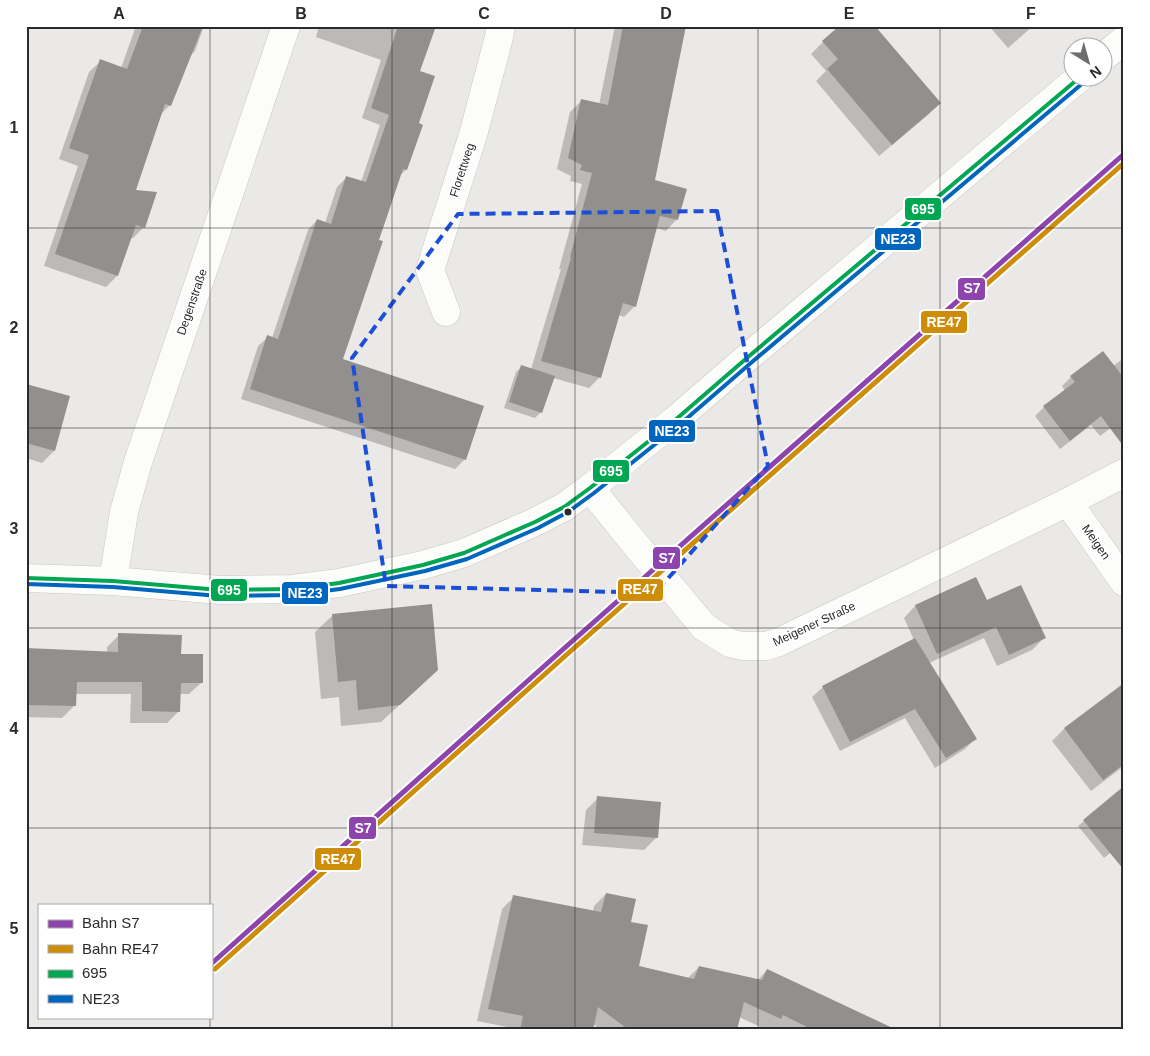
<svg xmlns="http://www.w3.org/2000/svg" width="1150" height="1056" font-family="Arial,sans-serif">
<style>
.shadow{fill:#0003}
.building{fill:#92908f}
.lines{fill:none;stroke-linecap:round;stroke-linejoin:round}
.minor-casing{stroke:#c9c7c5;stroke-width:29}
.minor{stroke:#fcfcfb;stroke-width:28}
.bus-1-casing{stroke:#fff;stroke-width:8}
.bus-2-casing{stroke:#fff;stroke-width:8}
.bus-1{stroke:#00a651;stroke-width:4}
.bus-2{stroke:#0065bd;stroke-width:4}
.rail-1-casing{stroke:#fff;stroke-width:9}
.rail-2-casing{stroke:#fff;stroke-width:9}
.rail-1{stroke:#8e44ad;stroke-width:5}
.rail-2{stroke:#ce8d08;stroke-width:5}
.marked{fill:none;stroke:#1d4ed8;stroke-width:4;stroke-dasharray:10 6;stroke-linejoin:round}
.grid{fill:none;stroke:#2c2a29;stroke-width:1;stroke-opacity:0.55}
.bus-dot{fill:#2c2a29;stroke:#fff;stroke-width:2}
.labels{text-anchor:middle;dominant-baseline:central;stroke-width:5;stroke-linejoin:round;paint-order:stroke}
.street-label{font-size:12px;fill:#2c2a29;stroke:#fff}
.line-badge{stroke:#fff;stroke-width:2}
.badge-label{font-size:14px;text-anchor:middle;font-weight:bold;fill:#fff}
.neatline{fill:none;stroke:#2c2a29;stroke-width:2}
.grid-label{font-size:16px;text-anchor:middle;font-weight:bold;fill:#2c2a29}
</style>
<rect width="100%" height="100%" fill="#ebe9e7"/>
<path class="shadow" d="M136 26H204L195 51 189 57 170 105 160 115 134 191 144 227 133 238H131L117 276 106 287 44 266 78 166 59 159 89 72 101 61 121 68Z
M319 26H434L418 72 417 124 406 170 399 176 378 241 342 360 465 459 455 469 241 399 258 346 268 337 272 338 308 230 317 220 325 223 337 187 347 177 361 182 380 125 362 118 381 60 316 37Z
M615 26H684L653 181 677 219 666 231 656 228 635 306 624 317 618 315 600 377 589 388 553 378 541 412 535 418 504 408 516 372 522 366 531 369 561 269H559L582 184 570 181 571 176 557 169 570 112 581 101 599 105Z
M989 26H1033L1008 48Z
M823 42 940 103 928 115 879 156 816 81 826 71 811 54Z
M1124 358V418L1100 436 1091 425 1060 449 1035 416 1044 407 1065 391 1062 386 1071 377 1113 366Z
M26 385 54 451 42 463 26 458Z
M975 579 986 602 1044 638 1032 650 997 666 984 638 929 663 975 739 965 749 935 768 905 718 840 751 812 697 823 687 914 640 904 618 915 606Z
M333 615 419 687 381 722 341 726 339 697 321 699 315 632Z
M119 635 180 655 202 682 189 694H179V711L167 723H130L131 694H75L74 706 62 718 26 717V650L107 652V647Z
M1117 689 1124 698V766L1091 791 1052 741 1064 729Z
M1113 797 1124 842 1104 858 1078 826Z
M598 798 656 838 644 850 582 845 586 810Z
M606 894 629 922 638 966 688 978 699 967 758 980 767 970 846 1030H777L771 1027 767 1030 739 1017 736 1030H601L593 1024 591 1030H512V1028L477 1021 502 909 514 897 593 912 594 906Z"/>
<path class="building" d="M143 26H203L171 106 165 104 136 190 157 192 145 228 136 225 118 276 55 254 89 155 69 148 100 59 127 69Z
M398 26H436L420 71 435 76 419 123 423 125 407 170 403 169 379 240 383 241 343 359 484 406 466 460 250 389 267 335 278 339 317 219 331 224 346 176 366 182 389 115 371 108Z
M623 26H686L655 180 687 189 678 220 660 216 636 307 623 303 601 378 541 361 571 258 570 257 592 173 580 170 582 165 568 158 581 99 608 105Z
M839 26H875L941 103 892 145 827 69 838 59 822 41Z
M1103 351 1124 378V447L1101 416 1070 441 1043 406 1075 382 1070 376Z
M521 365 555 376 542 413 509 402Z
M26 384 70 396 55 451 26 443Z
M976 577 987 600 1021 585 1046 638 1009 655 996 627 937 654 915 605Z
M432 604 438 670 400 705 358 710 356 680 338 682 332 614Z
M118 633 182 635 181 654H203V683H181L180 712 142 711V682H77L76 706 26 705V648L118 652Z
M915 638 977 739 946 758 915 709 850 742 822 686Z
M1124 683V764L1103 780 1064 728Z
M1124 786V870L1083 820Z
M597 796 661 802 658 838 594 833Z
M606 893 636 899 631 922 648 925 639 966 694 979 699 966 762 980 767 969 897 1030H813L783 1015 781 1019 744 1002 737 1030H629L598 1007 593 1030H520L523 1016 488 1009 513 895 601 912Z"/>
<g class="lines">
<defs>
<path id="minor" d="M1102 58 1124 40
M446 312 430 270 473 135 499 37 501 26
M590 488 631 539 704 627 730 643 742 646H766L779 642 1068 502 1124 473
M1068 502 1124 582
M26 578 113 581 220 590 292 589 339 583 423 565 464 553 535 522 564 507 590 488 674 421 748 357 1079 78
M113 581 124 512 138 462 286 26"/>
</defs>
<use href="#minor" class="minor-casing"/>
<use href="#minor" class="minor"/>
<defs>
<path id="bus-1" d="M26 578 113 581 220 590 292 589 339 583 423 565 464 553 535 522 564 507 590 488 674 421 748 357 1079 78"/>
<path id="bus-2" d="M26 584 113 587 219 596 293 595 340 589 425 571 467 559 538 528 568 512 594 493 678 426 752 362 1083 83"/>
</defs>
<use href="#bus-1" class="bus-1-casing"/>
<use href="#bus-2" class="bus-2-casing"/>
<use href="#bus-1" class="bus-1"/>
<use href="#bus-2" class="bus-2"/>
<defs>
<path id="rail-1" d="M211 964 560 652 1124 154"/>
<path id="rail-2" d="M215 969 564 657 1124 163"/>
</defs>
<use href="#rail-1" class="rail-1-casing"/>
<use href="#rail-2" class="rail-2-casing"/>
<use href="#rail-1" class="rail-1"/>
<use href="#rail-2" class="rail-2"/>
</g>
<path class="marked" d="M717 211 768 466 655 593 386 586 352 358 458 214Z"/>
<path class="grid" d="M210 26V905M392 26V1030M575 26V1030M758 26V1030M940 26V1030M26 228H1124M26 428H1124M26 628H1124M26 828H1124M210 1017V1030"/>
<circle class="bus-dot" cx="568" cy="512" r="4.5"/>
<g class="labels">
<g class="street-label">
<text transform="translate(462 170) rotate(-72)">Florettweg</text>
<text transform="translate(192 302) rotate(-71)">Degenstraße</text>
<text transform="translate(1096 542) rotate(55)">Meigen</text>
<text transform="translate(814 624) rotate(-25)">Meigener Straße</text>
</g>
</g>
<g class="line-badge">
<rect x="904" y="197" width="38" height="24" rx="5" fill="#00a651"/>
<rect x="874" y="227" width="48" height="24" rx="5" fill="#0065bd"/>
<rect x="957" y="277" width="29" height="24" rx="5" fill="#8e44ad"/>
<rect x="920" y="310" width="48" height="24" rx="5" fill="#ce8d08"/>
<rect x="648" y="419" width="48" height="24" rx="5" fill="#0065bd"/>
<rect x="592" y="459" width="38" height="24" rx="5" fill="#00a651"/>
<rect x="652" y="546" width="29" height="24" rx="5" fill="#8e44ad"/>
<rect x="617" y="578" width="47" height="24" rx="5" fill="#ce8d08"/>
<rect x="210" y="578" width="38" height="24" rx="5" fill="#00a651"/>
<rect x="281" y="581" width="48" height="24" rx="5" fill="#0065bd"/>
<rect x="348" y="816" width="29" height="24" rx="5" fill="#8e44ad"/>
<rect x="314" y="847" width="48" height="24" rx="5" fill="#ce8d08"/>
</g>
<g class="badge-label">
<text x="923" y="214">695</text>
<text x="898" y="244">NE23</text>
<text x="972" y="293">S7</text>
<text x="944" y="327">RE47</text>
<text x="672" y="436">NE23</text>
<text x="611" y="476">695</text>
<text x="667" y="563">S7</text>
<text x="640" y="594">RE47</text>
<text x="229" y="595">695</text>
<text x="305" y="598">NE23</text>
<text x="363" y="833">S7</text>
<text x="338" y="864">RE47</text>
</g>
<rect width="1150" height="1056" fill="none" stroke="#ffffff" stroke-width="55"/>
<rect x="38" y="904" width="175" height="115" fill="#ffffff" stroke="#abaaa9"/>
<rect x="48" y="920" width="25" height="8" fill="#8e44ad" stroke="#abaaa9"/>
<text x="82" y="928" font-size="15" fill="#2c2a29">Bahn S7</text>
<rect x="48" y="945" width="25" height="8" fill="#ce8d08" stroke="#abaaa9"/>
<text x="82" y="954" font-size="15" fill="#2c2a29">Bahn RE47</text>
<rect x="48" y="970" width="25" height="8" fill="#00a651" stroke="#abaaa9"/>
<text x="82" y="978" font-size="15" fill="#2c2a29">695</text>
<rect x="48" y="995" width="25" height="8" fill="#0065bd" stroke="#abaaa9"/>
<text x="82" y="1004" font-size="15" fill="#2c2a29">NE23</text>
<g transform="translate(1088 62) rotate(143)"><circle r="24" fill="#ffffff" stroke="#abaaa9"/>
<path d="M0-4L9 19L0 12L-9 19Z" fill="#6f6d6c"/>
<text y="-8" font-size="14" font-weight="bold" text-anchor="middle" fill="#2c2a29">N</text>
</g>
<rect x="28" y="28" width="1094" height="1000" class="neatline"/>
<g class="grid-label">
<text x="119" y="19">A</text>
<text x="301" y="19">B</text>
<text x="484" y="19">C</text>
<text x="666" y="19">D</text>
<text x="849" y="19">E</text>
<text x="1031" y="19">F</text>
<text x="14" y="133">1</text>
<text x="14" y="333">2</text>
<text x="14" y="534">3</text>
<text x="14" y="734">4</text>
<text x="14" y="934">5</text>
</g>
</svg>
